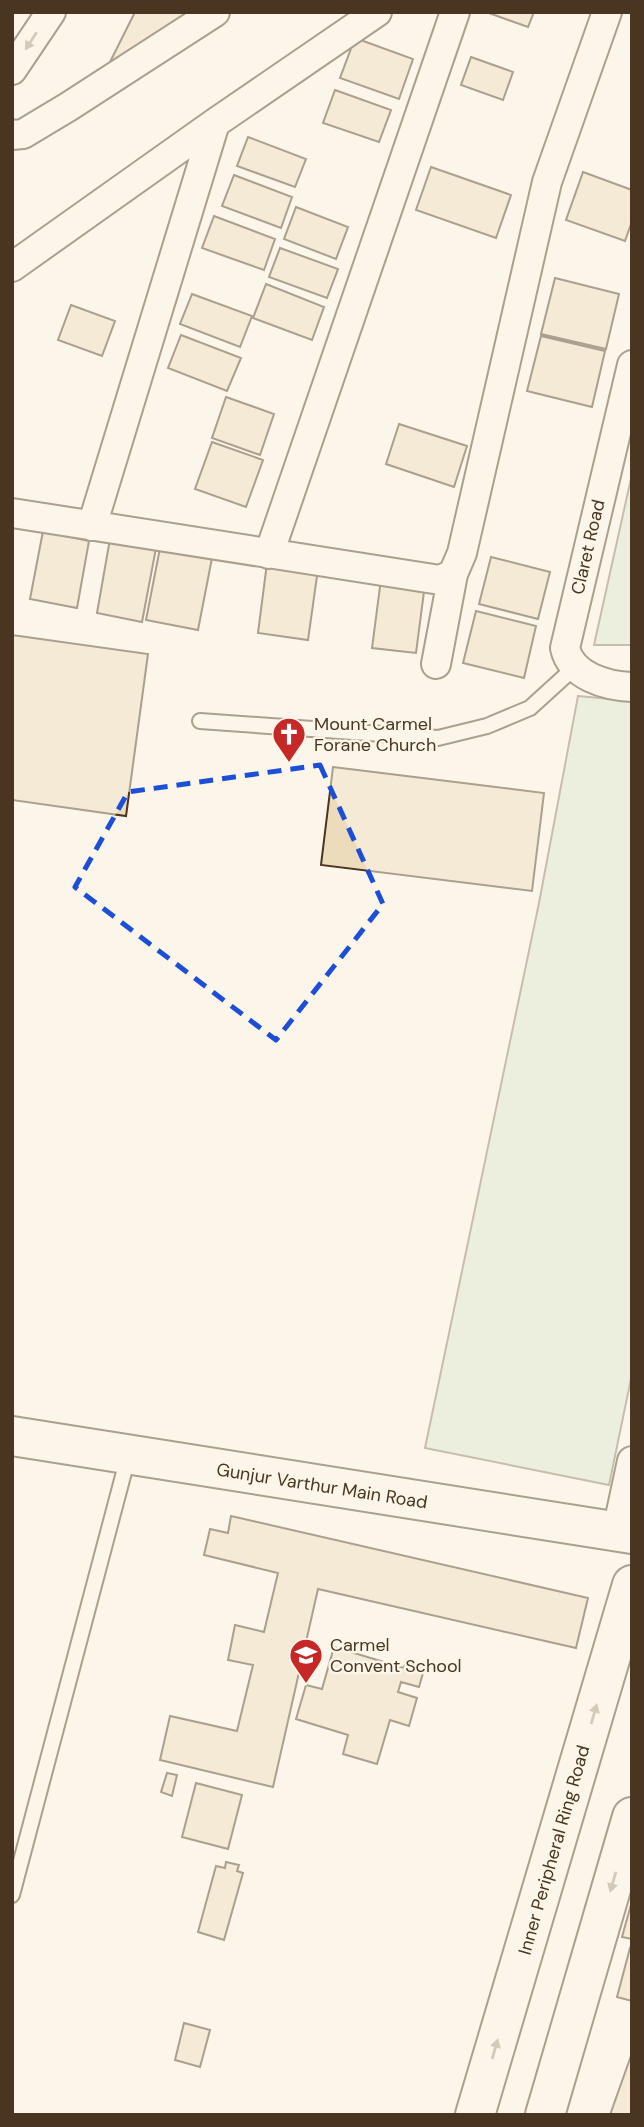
<svg xmlns="http://www.w3.org/2000/svg" width="644" height="2127" font-family="'DM Sans',sans-serif">
<style>
.green{fill:#dce7d0;stroke:#887966;stroke-width:2}
.building{fill:#ecdcbc;stroke:#4a3520;stroke-width:2}
.lines{fill:none;stroke-linecap:round;stroke-linejoin:round}
.service-casing{stroke:#4a3520;stroke-width:18}
.minor-casing{stroke:#4a3520;stroke-width:32}
.secondary-casing{stroke:#4a3520;stroke-width:42}
.primary-casing{stroke:#4a3520;stroke-width:42}
.service{stroke:#fbf6e9;stroke-width:14}
.minor{stroke:#fbf6e9;stroke-width:28}
.secondary{stroke:#fbf6e9;stroke-width:38}
.primary{stroke:#fbf6e9;stroke-width:38}
.oneway{fill:#a29684}
.marked{fill:none;stroke:#1d4ed8;stroke-width:5;stroke-dasharray:14 9;stroke-linejoin:round}
.labels{text-anchor:middle;dominant-baseline:central;stroke-width:5;stroke-linejoin:round;paint-order:stroke}
.street-label{font-size:18px;fill:#4a3520;stroke:#fbf6e9}
.poi-label{font-size:18px;fill:#4a3520;stroke:#fbf6e9;text-anchor:start}
</style>
<rect width="100%" height="100%" fill="#fbf6e9"/>
<path class="green" d="M632 474V645H594Z
M578 696 632 701V1374L609 1485 425 1448 539 903Z"/>
<path class="building" d="M135 12H190L105 72Z
M486 12H534L528 27Z
M355 38 413 59 399 99 340 78Z
M471 57 513 72 503 100 461 85Z
M335 90 391 110 379 142 323 123Z
M248 137 306 159 295 187 237 166Z
M431 167 511 195 496 238 416 210Z
M583 172 632 190V221L625 241 566 220Z
M234 175 292 197 281 228 222 206Z
M296 207 348 227 336 259 284 239Z
M214 216 275 239 264 270 202 248Z
M280 248 338 269 327 298 269 277Z
M555 278 619 294 606 349 541 334Z
M266 284 324 307 312 340 253 318Z
M192 294 252 316 240 347 180 324Z
M71 305 115 321 102 356 58 340Z
M181 335 241 358 227 391 168 368Z
M541 336 605 351 592 407 527 391Z
M226 397 274 414 260 455 212 438Z
M399 424 467 446 454 487 386 464Z
M212 442 263 460 246 507 195 489Z
M43 531 89 541 77 608 30 599Z
M110 539 156 548 142 622 97 613Z
M160 548 212 558 198 630 146 620Z
M491 557 550 572 538 619 479 604Z
M267 563 318 569 308 640 258 633Z
M381 579 425 584 416 653 372 648Z
M476 611 536 626 524 678 463 663Z
M12 635 148 654 126 816 12 800Z
M333 767 544 793 532 891 321 865Z
M231 1516 588 1598 576 1648 318 1589 273 1787 160 1760 170 1716 237 1731 253 1665 228 1660 235 1625 264 1632 278 1573 204 1555 210 1529 228 1533Z
M334 1647 404 1668 406 1660 425 1666 419 1687 401 1682 398 1692 417 1698 409 1726 390 1720 377 1764 343 1754 348 1735 296 1719 306 1685 322 1689Z
M167 1773 177 1775 172 1796 161 1792Z
M196 1783 242 1795 228 1849 182 1837Z
M226 1862 239 1865 237 1871 243 1873 224 1940 198 1932 216 1866 225 1868Z
M632 1901V1939L622 1937Z
M630 1948 632 1949V2001L617 1997Z
M184 2023 210 2030 200 2067 175 2060Z
M632 2053V2115H610Z"/>
<g class="lines">
<defs>
<path id="service" d="M200 721 438 738 487 726 530 708 575 667
M12 1895 128 1457"/>
<path id="minor" d="M12 70 51 12
M12 135 23 134 68 107 215 12
M12 267 215 123 377 12
M632 365 565 648C571 676 606 686 632 687
M12 513 440 580 453 574 462 553 547 182 607 12
M92 526 215 123
M269 554 455 12
M436 664 453 574
M617 1531 632 1461"/>
<path id="secondary" d="M12 1436 632 1534"/>
<path id="primary" d="M475 2115 632 1585
M545 2115 632 1817"/>
</defs>
<use href="#service" class="service-casing"/>
<use href="#minor" class="minor-casing"/>
<use href="#secondary" class="secondary-casing"/>
<use href="#primary" class="primary-casing"/>
<use href="#service" class="service"/>
<use href="#minor" class="minor"/>
<use href="#secondary" class="secondary"/>
<use href="#primary" class="primary"/>
</g>
<defs><path id="oneway-solid" d="M-6-.8H1V-3.2L6.5 0L1 3.2V.8H-6Z" transform="scale(1.75)"/></defs>
<g class="oneway">
<use href="#oneway-solid" transform="translate(31 41) rotate(123)"/>
<use href="#oneway-solid" transform="translate(594 1714) rotate(-74)"/>
<use href="#oneway-solid" transform="translate(613 1882) rotate(106)"/>
<use href="#oneway-solid" transform="translate(495 2049) rotate(-74)"/>
</g>
<path d="M0 0H644V2127H0ZM320 765 383 904 276 1040 75 887 128 792Z" fill="#fbf6e9" fill-opacity=".55" fill-rule="evenodd"/>
<path class="marked" d="M320 765 383 904 276 1040 75 887 128 792Z"/>
<defs>
<symbol id="church-pin" viewBox="-11 -11 22 30"><path d="M0 17L-7.5 6A9.5 9.5 0 1 1 7.5 6Z" fill="#c62828" stroke="#fbf6e9"/><path d="M-1.2-6h2.4v3.5h3.3v2.4h-3.3V6h-2.4V-.1h-3.3v-2.4h3.3Z" fill="#fff"/></symbol>
<symbol id="school-pin" viewBox="-11 -11 22 30"><path d="M0 17L-7.5 6A9.5 9.5 0 1 1 7.5 6Z" fill="#c62828" stroke="#fbf6e9"/><path d="M0-5L7-2L0 1L-7-2ZM-4 1L0 2.5L4 1V4Q0 6-4 4Z" fill="#fff"/></symbol>
</defs>
<g fill-rule="evenodd">
<use href="#church-pin" x="270" y="715" width="38" height="52"/>
<use href="#school-pin" x="287" y="1636" width="38" height="52"/>
</g>
<g class="labels">
<g class="street-label">
<text transform="translate(588 547) rotate(-77)">Claret Road</text>
<text transform="translate(322 1486) rotate(9)">Gunjur Varthur Main Road</text>
<text transform="translate(554 1850) rotate(-74)">Inner Peripheral Ring Road</text>
</g>
<g class="poi-label">
<text x="314" y="724">Mount Carmel<tspan x="314" dy="21">Forane Church</tspan></text>
<text x="330" y="1645">Carmel<tspan x="330" dy="21">Convent School</tspan></text>
</g>
</g>
<rect width="644" height="2127" fill="none" stroke="#4a3520" stroke-width="28"/>
</svg>
